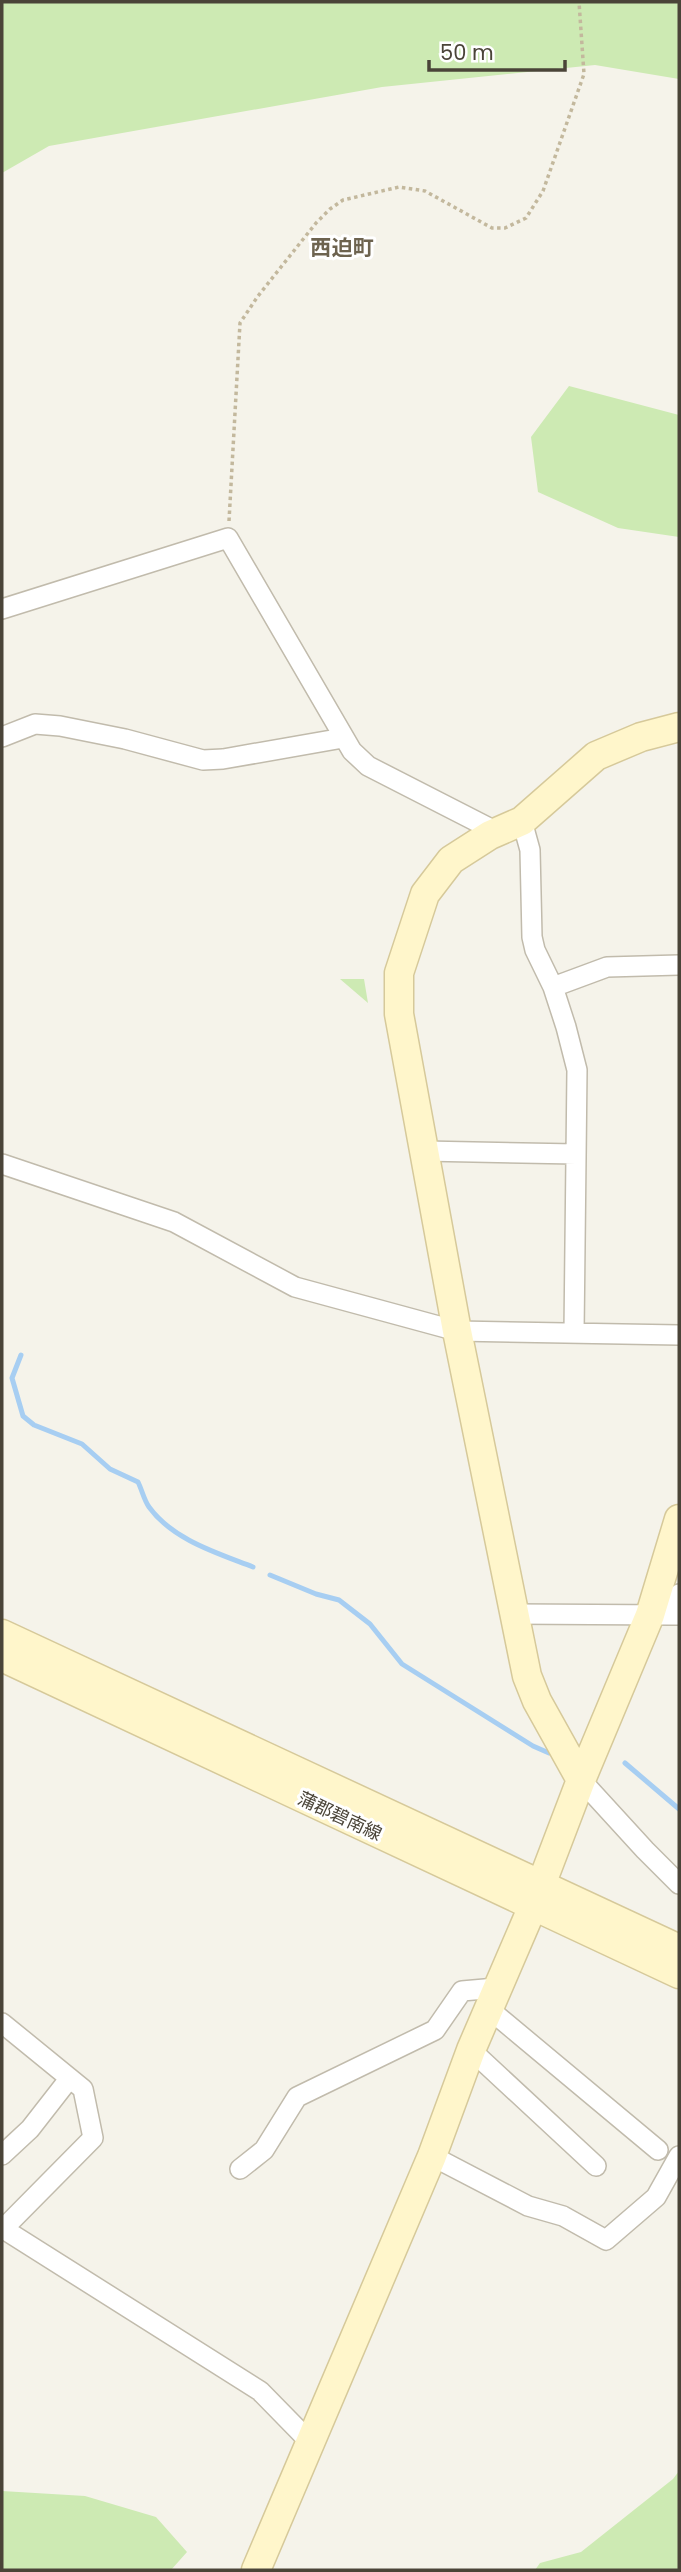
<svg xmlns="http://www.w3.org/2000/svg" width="681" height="2572" font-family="Poppins,'Noto Sans JP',sans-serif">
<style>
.green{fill:#cdeab3}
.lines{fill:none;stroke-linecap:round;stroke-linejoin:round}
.stream{stroke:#a7cef2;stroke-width:5}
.street-casing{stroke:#c1bbac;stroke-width:22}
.secondary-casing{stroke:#d6c99a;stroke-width:31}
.path{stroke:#c3b89d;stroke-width:3.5;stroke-dasharray:3.5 3.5;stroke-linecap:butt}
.street{stroke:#fff;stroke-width:19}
.secondary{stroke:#fff6cb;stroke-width:28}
.labels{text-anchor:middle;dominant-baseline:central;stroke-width:6;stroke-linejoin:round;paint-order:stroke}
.street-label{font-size:18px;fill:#4a4438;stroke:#fff}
.quarter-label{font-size:21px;font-weight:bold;fill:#6d634f;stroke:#fff}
</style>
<rect width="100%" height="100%" fill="#f5f3ea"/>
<path class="green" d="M2 2H679V79L595 65 382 87 49 146 2 173Z
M569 386 679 415V537L618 528 538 492 531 437Z
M340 979H364L368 1003Z
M679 2471V2570H535L540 2563 581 2552 673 2479Z
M2 2491 85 2496 156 2517 187 2552 171 2570H2Z"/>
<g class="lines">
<path class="stream" d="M21 1355 12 1378 23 1416 34 1425 82 1444 110 1469 138 1482C142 1490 144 1500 149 1507 173 1540 217 1553 253 1567
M270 1575 316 1594 339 1600 370 1624 402 1664 533 1746 549 1753
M625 1763 679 1809"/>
<defs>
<path id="street" d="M2 609 228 538 352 751 368 766 497 832
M2 737 35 724 60 726 125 739 203 760 223 759 343 738
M522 821 530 850 532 937 535 950 553 987 566 1027 577 1070 574 1333
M553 987 607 967 679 965
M424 1151 576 1154
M2 1164 174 1222 295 1287 457 1331 679 1335
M679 1594 672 1615H679
M514 1614 672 1615
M581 1780 645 1850 679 1884
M489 2009 658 2150
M2 2023 83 2089 93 2138 3 2229
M471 2050 596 2166
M2 2155 30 2129 69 2079
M432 2156 528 2206 563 2216 606 2240 656 2197 679 2156
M240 2169 264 2150 297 2097 435 2030 462 1991 496 1988
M2 2228 260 2391 310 2442"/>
<path id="secondary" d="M2 1634 679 1949
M2 1657 679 1974
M581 1780 650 1615 679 1519
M256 2570 432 2156 471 2050 533 1906 581 1780 537 1701 527 1676 457 1331 399 1014V973L425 894 451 860 490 835 522 821 596 756 641 737 679 727"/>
</defs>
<use href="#street" class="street-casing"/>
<use href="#secondary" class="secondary-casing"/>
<path class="path" d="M229 521 240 323 258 296 316 223 330 209 343 200 399 187 425 191 492 228H505L526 218 543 191 584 74 579 2"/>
<use href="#street" class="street"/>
<use href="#secondary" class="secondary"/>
</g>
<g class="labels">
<g class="street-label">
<text transform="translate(340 1816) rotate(25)">蒲郡碧南線</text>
</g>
<g class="quarter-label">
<text x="342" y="247">西迫町</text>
</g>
</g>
<rect width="681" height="2572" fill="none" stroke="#4a4438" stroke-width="7"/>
<path d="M429 60v10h136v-10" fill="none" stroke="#4a4438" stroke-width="3.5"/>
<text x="440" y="60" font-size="21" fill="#4a4438" stroke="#ffffff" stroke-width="5" paint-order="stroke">50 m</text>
</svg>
